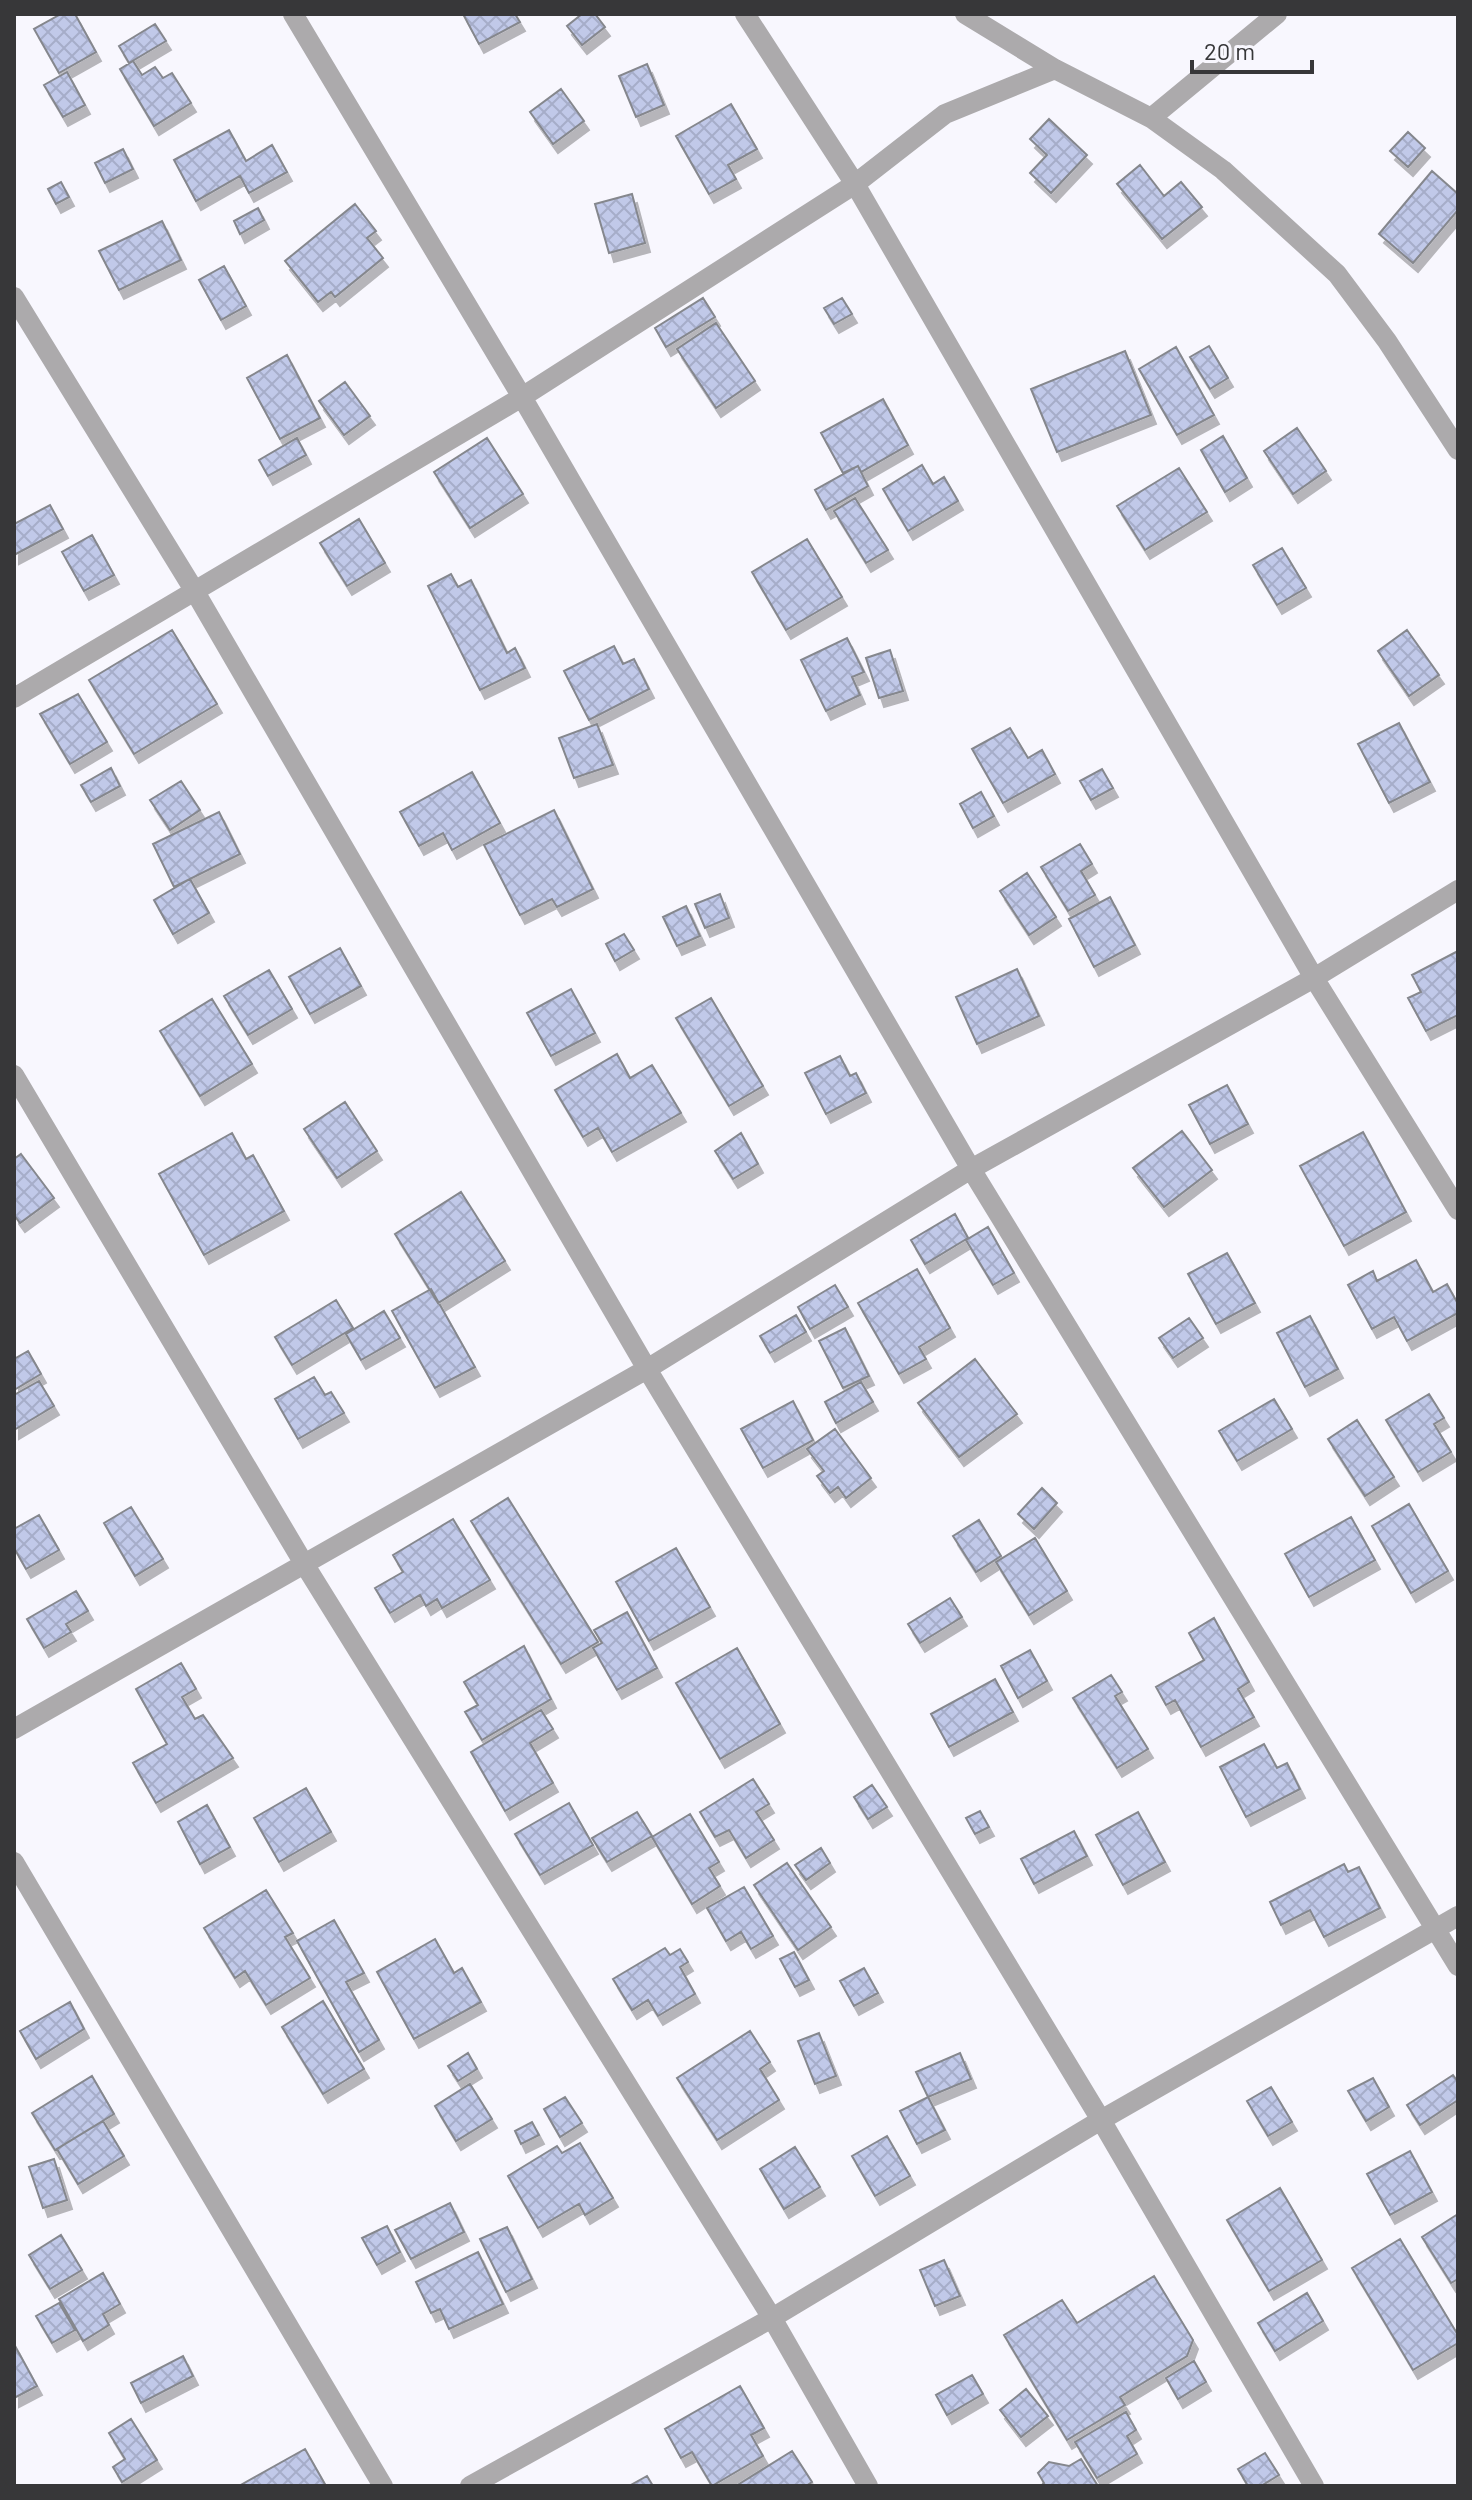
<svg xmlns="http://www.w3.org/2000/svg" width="1472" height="2500" font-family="Barlow,sans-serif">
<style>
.building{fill:url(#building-cross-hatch);stroke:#85878d;stroke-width:2;filter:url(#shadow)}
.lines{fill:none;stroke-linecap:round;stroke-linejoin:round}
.minor{stroke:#acaaac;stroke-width:20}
</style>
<defs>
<pattern id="building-cross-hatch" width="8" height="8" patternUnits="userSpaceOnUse" patternTransform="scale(2)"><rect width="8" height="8" fill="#c1c9e9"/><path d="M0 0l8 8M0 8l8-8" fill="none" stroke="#a6adc9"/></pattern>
<filter id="shadow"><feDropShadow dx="5" dy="9" stdDeviation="0" flood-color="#0004"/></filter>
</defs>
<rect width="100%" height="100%" fill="#f8f7fe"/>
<path class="building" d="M61 14H75L96 52 59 73 34 29Z
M463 14H515L520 22 479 44Z
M582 14H595L605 27 582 45 567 26Z
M155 24 166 41 129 63 119 46Z
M133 61 142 75 155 67 163 78 172 73 191 103 154 126 120 69Z
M647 64 664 105 636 117 619 76Z
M67 72 85 105 63 117 44 85Z
M561 89 584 121 553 144 530 112Z
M731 104 757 149 728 165 736 179 709 194 676 136Z
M1049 119 1087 155 1051 193 1030 173 1047 155 1030 139Z
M229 130 246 161 272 145 287 172 249 193 240 176 196 201 174 160Z
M1408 132 1425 148 1408 167 1390 151Z
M123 149 133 169 105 183 95 163Z
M1140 165 1164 196 1181 182 1202 207 1162 239 1117 184Z
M1432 171 1458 194V210L1413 263 1379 234Z
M61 182 69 197 56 204 48 189Z
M632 194 645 243 609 253 595 204Z
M355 204 376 231 367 238 383 258 335 297 331 292 318 302 285 261Z
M258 208 264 220 240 234 234 221Z
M162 221 181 260 119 290 99 251Z
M224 266 246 306 221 320 199 280Z
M703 298 715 317 666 347 655 328Z
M842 298 852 314 834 324 824 308Z
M716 323 755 381 716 408 677 349Z
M1209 346 1228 378 1210 389 1190 357Z
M1176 347 1214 415 1177 435 1139 369Z
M1125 351 1151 415 1057 452 1031 389Z
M287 355 320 418 280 439 247 378Z
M345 382 370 416 344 435 319 401Z
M883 399 908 445 861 472 858 466 843 473 821 433Z
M1297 428 1326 471 1293 494 1264 451Z
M1223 436 1247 478 1225 492 1201 450Z
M297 438 306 455 268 476 259 460Z
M487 438 523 494 470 528 434 472Z
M922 465 933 484 944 477 958 501 908 531 883 489Z
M858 466 868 486 826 510 815 490Z
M1179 468 1207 512 1145 550 1117 506Z
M855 498 888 550 866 563 834 511Z
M50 505 63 529 14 555V524Z
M359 519 385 563 347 586 320 543Z
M92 535 114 575 84 591 62 552Z
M807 539 842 597 786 630 752 572Z
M1282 548 1306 588 1277 605 1253 565Z
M451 574 458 587 471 580 507 653 515 648 525 668 480 690 428 586Z
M172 630 217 704 134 754 89 680Z
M1407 630 1439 675 1409 696 1378 651Z
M847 638 864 672 852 677 860 695 826 711 801 660Z
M614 646 623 664 634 659 649 689 589 720 564 671Z
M890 650 903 691 879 698 866 658Z
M78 694 107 742 70 764 40 714Z
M1399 723 1430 782 1389 803 1358 744Z
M597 724 613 765 574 778 559 738Z
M1010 728 1028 758 1042 750 1055 774 1003 803 972 749Z
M111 768 120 786 91 802 81 785Z
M1102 769 1113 788 1091 800 1080 781Z
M472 772 500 823 452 850 443 833 419 846 400 812Z
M181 781 200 810 170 830 150 800Z
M981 792 994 816 973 828 960 804Z
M554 810 593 889 557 907 552 899 520 915 484 845Z
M219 812 240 854 174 887 153 844Z
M1080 844 1092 864 1081 871 1095 895 1068 911 1041 867Z
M1027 873 1056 917 1029 935 1000 891Z
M190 879 209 913 173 934 154 900Z
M720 894 729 918 705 928 695 904Z
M1110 897 1135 945 1094 967 1069 919Z
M686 906 700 936 677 946 663 917Z
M624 934 634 950 615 961 606 944Z
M340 948 361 986 310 1014 289 977Z
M1458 951V1015L1426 1031 1408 998 1421 992 1412 975Z
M1017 969 1039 1016 977 1044 956 997Z
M269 970 292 1009 248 1035 224 996Z
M571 989 595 1033 551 1056 527 1013Z
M711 998 763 1086 729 1106 676 1018Z
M212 999 252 1064 200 1096 160 1031Z
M617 1054 630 1078 652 1065 681 1113 612 1152 598 1128 583 1137 555 1090Z
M840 1056 850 1076 856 1073 866 1093 826 1114 805 1073Z
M1227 1085 1248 1124 1210 1144 1189 1105Z
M345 1102 377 1151 337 1178 304 1129Z
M1182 1131 1212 1170 1164 1207 1133 1168Z
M1363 1132 1406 1212 1344 1246 1300 1166Z
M232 1133 246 1159 253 1155 284 1211 204 1255 159 1174Z
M741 1133 758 1164 733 1179 715 1151Z
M21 1154 54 1198 20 1223 14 1215V1159Z
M461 1192 505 1261 438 1303 395 1234Z
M955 1214 968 1238 925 1264 911 1240Z
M988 1227 1014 1273 993 1285 966 1240Z
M1227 1253 1255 1303 1216 1324 1188 1274Z
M1416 1260 1433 1292 1447 1284 1458 1304V1313L1407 1341 1394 1317 1372 1329 1348 1285 1373 1271 1377 1281Z
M917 1269 950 1328 919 1347 926 1359 899 1374 858 1303Z
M835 1285 848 1307 810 1329 798 1307Z
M431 1289 475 1367 435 1388 392 1311Z
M336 1300 353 1328 292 1365 275 1337Z
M384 1311 400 1338 361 1360 346 1334Z
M796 1315 806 1332 770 1353 760 1336Z
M1310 1316 1338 1369 1305 1387 1277 1333Z
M1189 1318 1203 1338 1173 1358 1159 1338Z
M845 1328 869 1376 843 1388 819 1341Z
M28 1351 41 1374 14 1390V1359Z
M975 1359 1017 1414 959 1457 918 1403Z
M314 1377 325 1395 331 1392 344 1413 298 1439 275 1399Z
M39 1381 54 1406 14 1430V1395Z
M861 1382 873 1402 836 1423 825 1402Z
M1429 1394 1444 1418 1434 1424 1451 1452 1418 1472 1386 1420Z
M1274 1399 1292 1429 1237 1461 1219 1431Z
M793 1401 813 1440 763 1468 741 1429Z
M1357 1420 1394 1477 1365 1496 1328 1439Z
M835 1429 871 1478 846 1498 838 1487 830 1493 817 1476 824 1471 807 1449Z
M1042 1488 1057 1503 1034 1529 1018 1514Z
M508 1498 598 1642 561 1664 471 1521Z
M1409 1504 1448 1571 1411 1593 1372 1526Z
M131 1507 163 1559 135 1576 104 1523Z
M39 1515 59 1550 26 1569 14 1548V1529Z
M1351 1517 1375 1560 1309 1597 1285 1554Z
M453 1519 490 1580 442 1608 437 1599 426 1606 420 1595 390 1613 375 1588 403 1572 393 1555Z
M979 1520 1001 1556 976 1572 953 1536Z
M1035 1538 1067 1591 1029 1615 996 1562Z
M676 1548 710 1607 649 1641 616 1582Z
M76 1591 88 1611 66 1624 71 1632 44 1648 27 1619Z
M950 1598 962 1617 920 1643 908 1624Z
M627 1612 657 1668 617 1690 593 1648 602 1643 594 1630Z
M1214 1618 1249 1682 1238 1689 1254 1717 1201 1747 1175 1700 1166 1705 1156 1687 1204 1660 1189 1633Z
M524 1646 551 1699 482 1740 465 1712 478 1705 464 1682Z
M737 1648 780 1724 720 1759 676 1683Z
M1030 1650 1047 1681 1018 1698 1001 1666Z
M181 1663 196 1689 182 1697 195 1719 203 1715 233 1758 156 1803 133 1763 167 1744 136 1689Z
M1111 1675 1122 1692 1115 1696 1148 1749 1117 1768 1073 1698Z
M995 1679 1013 1712 949 1747 931 1714Z
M541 1710 553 1729 530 1743 553 1783 505 1811 471 1752Z
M1264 1744 1277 1768 1287 1763 1300 1789 1246 1817 1220 1767Z
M753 1779 769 1804 756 1812 774 1840 746 1858 729 1830 715 1837 700 1812Z
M872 1785 887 1807 868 1819 854 1797Z
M306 1788 331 1832 279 1862 254 1818Z
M569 1803 593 1845 540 1875 515 1834Z
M207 1805 230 1847 200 1864 178 1822Z
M980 1811 989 1827 975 1834 966 1818Z
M637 1812 652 1836 607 1862 592 1838Z
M1138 1812 1165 1862 1123 1885 1096 1835Z
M690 1814 719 1862 709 1868 720 1886 692 1904 652 1837Z
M1074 1831 1087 1856 1034 1884 1021 1859Z
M821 1848 830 1863 806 1880 795 1865Z
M787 1863 831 1927 798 1950 754 1885Z
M1344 1864 1348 1872 1359 1867 1380 1908 1324 1937 1310 1910 1281 1925 1270 1902Z
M744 1887 773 1936 751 1949 741 1932 726 1941 707 1908Z
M266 1890 293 1933 285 1937 310 1978 266 2005 245 1971 235 1978 204 1928Z
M334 1920 364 1973 346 1982 379 2040 359 2052 297 1941Z
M435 1939 454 1973 462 1968 481 2002 414 2039 377 1972Z
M665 1948 670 1955 680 1949 688 1962 680 1967 695 1994 658 2016 648 2000 632 2010 613 1979Z
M794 1952 809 1980 795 1987 780 1959Z
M864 1968 878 1993 854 2006 840 1981Z
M323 2001 364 2069 323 2094 282 2027Z
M70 2002 84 2029 36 2059 20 2031Z
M750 2031 770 2062 760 2069 779 2100 717 2140 677 2078Z
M819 2033 836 2076 815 2084 798 2041Z
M468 2053 477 2069 458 2081 448 2066Z
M960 2053 971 2079 928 2097 916 2072Z
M1453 2075 1458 2082V2100L1420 2125 1407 2105Z
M92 2076 114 2114 55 2150 32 2113Z
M1373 2078 1389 2107 1366 2121 1348 2091Z
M470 2084 492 2119 456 2141 435 2106Z
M1271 2087 1292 2122 1268 2136 1247 2101Z
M565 2097 582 2123 560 2137 544 2109Z
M928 2097 945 2130 917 2144 900 2111Z
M103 2121 124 2156 78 2184 57 2149Z
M532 2122 539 2135 521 2144 515 2131Z
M887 2136 910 2176 875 2196 852 2156Z
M580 2143 613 2198 585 2215 579 2204 538 2228 508 2176 557 2146 562 2153Z
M795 2147 820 2187 784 2209 760 2169Z
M1410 2151 1432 2192 1390 2215 1367 2174Z
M54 2159 67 2200 43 2208 29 2167Z
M1280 2188 1322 2260 1269 2291 1227 2220Z
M450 2203 464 2232 411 2259 395 2230Z
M1458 2214V2279L1451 2283 1422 2237Z
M387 2226 400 2252 377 2265 362 2238Z
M507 2227 532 2279 506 2292 480 2239Z
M61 2235 82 2270 50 2289 29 2255Z
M1400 2239 1458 2335V2343L1413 2370 1352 2268Z
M478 2252 503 2304 449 2329 440 2309 431 2313 416 2282Z
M944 2260 960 2296 935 2306 920 2270Z
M103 2273 120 2304 103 2314 109 2325 83 2341 59 2299Z
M1154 2276 1193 2340 1187 2356 1120 2397 1125 2405 1067 2440 1004 2335 1062 2300 1077 2323Z
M1307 2293 1323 2321 1275 2351 1258 2323Z
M59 2303 75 2330 52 2343 36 2316Z
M14 2344 37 2386 14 2398Z
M183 2356 193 2376 141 2403 131 2383Z
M1194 2361 1206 2382 1178 2399 1166 2378Z
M972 2375 983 2394 947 2415 936 2395Z
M740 2386 764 2428 751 2435 763 2456 712 2486 692 2452 681 2458 665 2429Z
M1026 2389 1048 2416 1021 2437 1000 2410Z
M1126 2412 1136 2430 1127 2436 1137 2454 1097 2478 1075 2442Z
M131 2419 157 2460 122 2482 113 2467 125 2459 109 2433Z
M305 2449 326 2486H239Z
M792 2451 812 2482 806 2486H736Z
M1265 2453 1279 2475 1261 2486H1248L1238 2469Z
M1081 2459 1098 2486H1041L1044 2483 1038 2473 1049 2462 1069 2466Z
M647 2476 653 2486H629Z"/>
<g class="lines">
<path class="minor" d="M293 14 522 397 971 1169 1458 1966
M745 14 855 184 1314 978 1458 1210
M965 14 1055 69 1151 118 1223 170 1337 274 1387 341 1458 450
M1151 118 1277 14
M14 297 194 590 647 1369 1101 2120 1314 2486
M14 698 522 397 855 184 945 114 1055 69
M14 1075 303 1562 772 2318 868 2486
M14 1729 647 1369 971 1169 1314 978 1458 890
M14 1862 383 2486
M470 2486 772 2318 1101 2120 1458 1916"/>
</g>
<rect width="1472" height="2500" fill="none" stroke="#373739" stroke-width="32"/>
<path d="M1192 60v12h120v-12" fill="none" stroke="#373739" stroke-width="4"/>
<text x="1204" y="60" font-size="24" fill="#373739" stroke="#f8f7fe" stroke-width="6" paint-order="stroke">20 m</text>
</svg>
